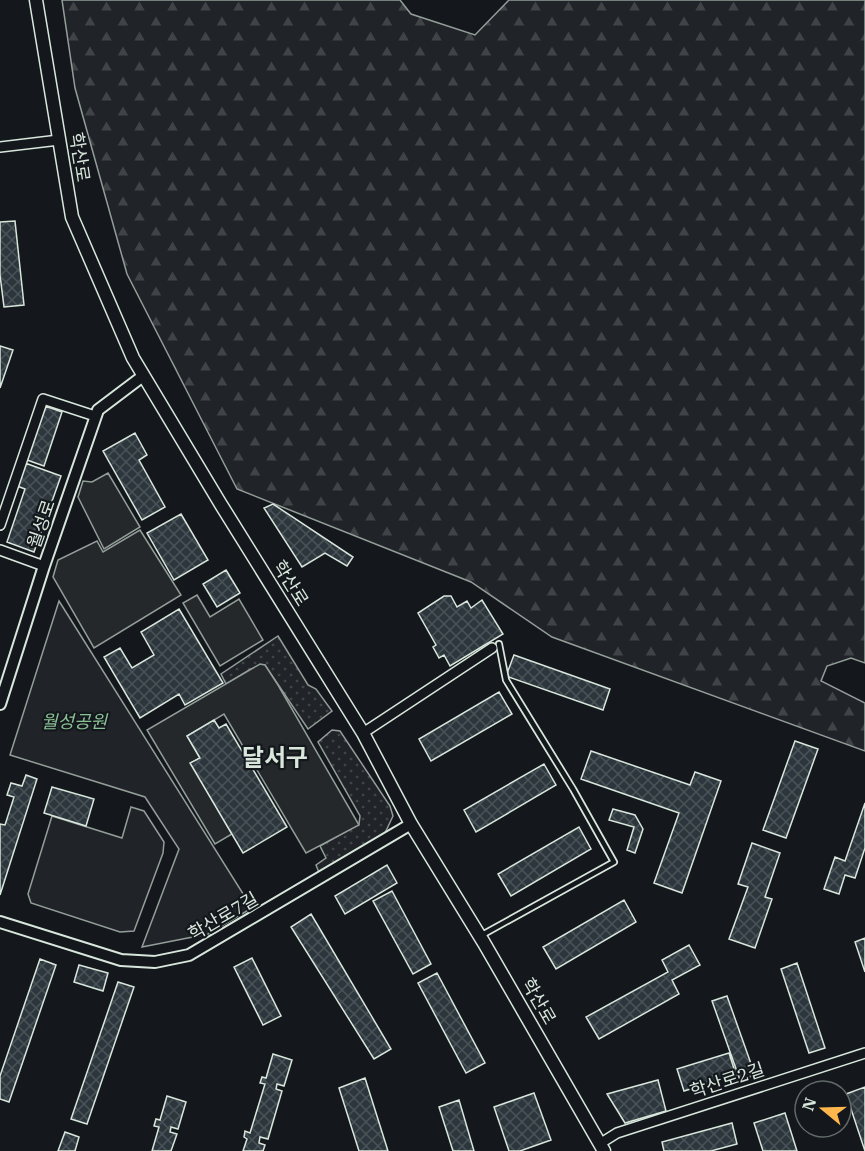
<svg xmlns="http://www.w3.org/2000/svg" width="865" height="1151" font-family="'IBM Plex Serif','Noto Sans KR',serif">
<style>
.grass{fill:url(#grass-dots);stroke:#939e99;stroke-width:1.5}
.forest{fill:url(#forest-firs);stroke:#939e99;stroke-width:1.5}
.park{fill:#202428;stroke:#939e99;stroke-width:1.5}
.parking{fill:#24282b;stroke:#939e99;stroke-width:1.5}
.building{fill:url(#building-cross-hatch);stroke:#d8e6dc;stroke-width:1.5}
.lines{fill:none;stroke-linecap:round;stroke-linejoin:round}
.service-casing{stroke:#d8e6dc;stroke-width:8}
.minor-casing{stroke:#d8e6dc;stroke-width:12}
.tertiary-casing{stroke:#d8e6dc;stroke-width:14}
.secondary-casing{stroke:#d8e6dc;stroke-width:15}
.service{stroke:#14181c;stroke-width:4.5}
.minor{stroke:#14181c;stroke-width:9}
.tertiary{stroke:#14181c;stroke-width:10}
.secondary{stroke:#14181c;stroke-width:12}
.labels{text-anchor:middle;dominant-baseline:central;stroke-width:4.5;stroke-linejoin:round;paint-order:stroke}
.street-label{font-size:18px;fill:#d8e6dc;stroke:#14181c}
.park-label{font-size:18px;font-style:italic;fill:#8ac095;stroke:#14181c}
.district-label{font-size:24px;font-weight:bold;fill:#d8e6dc;stroke:#14181c}
</style>
<defs>
<pattern id="grass-dots" width="8" height="8" patternUnits="userSpaceOnUse" patternTransform="scale(1.5)"><rect width="8" height="8" fill="#202428"/><path d="M2 2h.1M6 6h.1" fill="none" stroke="#404447" stroke-width="1.8" stroke-linecap="round"/></pattern>
<pattern id="forest-firs" width="22" height="20" patternUnits="userSpaceOnUse" patternTransform="scale(1.5)"><rect width="22" height="20" fill="#202428"/><path d="M5 1l3.5 6h-7zM16 11l3.5 6h-7z" fill="#404447"/></pattern>
<pattern id="building-cross-hatch" width="8" height="8" patternUnits="userSpaceOnUse" patternTransform="scale(1.5)"><rect width="8" height="8" fill="#2c363c"/><path d="M0 0l8 8M0 8l8-8" fill="none" stroke="#4a5358"/></pattern>
</defs>
<rect width="100%" height="100%" fill="#14181c"/>
<path class="grass" d="M278 636 308 685 316 689 332 711 308 729 265 665 251 669 226 684 221 674Z
M332 730 340 731 390 806 393 816 385 833 320 875 316 865 326 858 320 846 359 824 360 816 318 742Z"/>
<path class="forest" d="M62 0H400L411 14 475 35 509 0H865V663L851 658 827 666 821 681 865 703V751L552 637 471 582 237 489 127 274 75 88Z"/>
<path class="park" d="M59 601 252 908 208 934 142 947 179 849 145 797 10 755Z
M131 807 144 811 164 842 163 853 134 931 120 932 31 903 28 894 52 816 122 838Z"/>
<path class="parking" d="M108 473 140 527 104 549 78 497 83 481 92 482Z
M140 530 181 595 94 648 53 577 58 560 97 541 103 552Z
M197 595 210 617 239 599 263 640 220 666 183 603Z
M260 664 265 665 278 685 359 825 306 853 224 714 187 736 200 758 191 763 232 834 215 844 147 730Z"/>
<path class="building" d="M15 221 24 305 4 307 0 275V222Z
M0 346 13 350 0 388Z
M45 406 62 412 44 466 27 460Z
M135 433 147 455 139 460 165 507 142 520 103 451Z
M25 463 61 476 34 552 7 542 25 489 17 486Z
M273 504 353 557 347 566 325 553 302 567 264 508Z
M181 514 208 560 174 580 147 533Z
M226 570 240 593 217 607 203 584Z
M444 596H451L457 607 467 601 471 608 482 600 503 634 450 666 444 655 439 658 433 647 436 645 418 613Z
M179 609 223 683 185 705 179 694 140 718 104 657 120 648 132 668 154 655 141 632Z
M514 655 610 689 603 710 506 676Z
M499 692 512 714 431 761 419 739Z
M214 720 219 728 226 724 287 827 243 853 190 763 200 758 187 736Z
M795 741 818 749 786 838 763 830Z
M591 751 690 785 695 772 721 781 682 893 654 883 679 813 581 779Z
M544 764 556 785 476 832 464 810Z
M26 775 37 779 0 895V824L5 825 14 797 7 795 11 783 22 786Z
M52 787 94 799 86 826 44 813Z
M865 803V848L855 878 845 875 839 894 824 889 835 857 845 861Z
M613 809 635 815 643 829 635 853 627 850 634 827 609 820Z
M579 827 591 849 511 896 498 874Z
M752 843 780 853 765 897 772 899 755 948 729 939 748 887 738 884Z
M387 865 397 883 345 914 335 896Z
M392 891 431 964 413 974 373 901Z
M624 900 636 922 556 969 543 947Z
M311 914 391 1049 374 1059 291 927Z
M865 938V972L855 942Z
M689 945 700 965 672 980 679 994 599 1039 586 1017 668 972 662 960Z
M252 958 281 1016 263 1025 234 967Z
M40 959 56 965 9 1102 0 1099V1076Z
M797 963 825 1048 809 1053 781 969Z
M79 965 108 973 103 991 74 982Z
M437 973 485 1063 466 1073 418 983Z
M118 982 134 987 87 1124 71 1119Z
M727 996 755 1075 740 1080 712 1001Z
M729 1053 736 1075 684 1091 677 1069Z
M273 1054 292 1060 284 1086 277 1084 276 1089 282 1091 268 1139 260 1137 259 1143 265 1145 263 1151H243L247 1139 244 1137 245 1131 250 1133 265 1084 260 1083 262 1077 266 1078Z
M365 1078 388 1151H359L339 1088Z
M658 1080 666 1111 625 1123 607 1094Z
M865 1087V1151L846 1094Z
M534 1093 551 1140 520 1151H509L494 1107Z
M167 1096 186 1102 178 1129 171 1127 170 1132 177 1134 171 1151H152L159 1127 154 1126 156 1119 160 1120Z
M459 1100 474 1151H453L439 1107Z
M785 1113 797 1151H763L754 1123Z
M732 1123 737 1144 711 1151H664L662 1142Z
M65 1132 79 1137 75 1151H58Z"/>
<g class="lines">
<defs>
<path id="service" d="M482 935 614 862 573 789 506 680 499 644"/>
<path id="minor" d="M0 147 59 140
M0 525 43 399 95 416
M0 550 44 566
M363 733 492 648
M601 1143 617 1133 865 1053"/>
<path id="tertiary" d="M0 704 44 566 98 410 143 376
M0 922 121 960 155 962 189 955 411 824"/>
<path id="secondary" d="M36 0 72 217 133 358 220 503 363 733 411 824 484 943 604 1151"/>
</defs>
<use href="#service" class="service-casing"/>
<use href="#minor" class="minor-casing"/>
<use href="#tertiary" class="tertiary-casing"/>
<use href="#secondary" class="secondary-casing"/>
<use href="#service" class="service"/>
<use href="#minor" class="minor"/>
<use href="#tertiary" class="tertiary"/>
<use href="#secondary" class="secondary"/>
</g>
<g class="labels">
<g class="street-label">
<text transform="translate(80 157) rotate(81)">학산로</text>
<text transform="translate(41 524) rotate(-71)">월성로</text>
<text transform="translate(291 583) rotate(58)">학산로</text>
<text transform="translate(223 916) rotate(-30)">학산로7길</text>
<text transform="translate(539 1001) rotate(60)">학산로</text>
<text transform="translate(727 1080) rotate(-18)">학산로2길</text>
</g>
<g class="park-label">
<text x="74" y="721">월성공원</text>
</g>
<g class="district-label">
<text x="275" y="757">달서구</text>
</g>
</g>
<g transform="translate(823 1109) rotate(289)"><circle r="28" fill="#14181c" stroke="#626a69" stroke-width="1.5"/>
<path d="M0-4.5L10 22L0 15L-10 22Z" fill="#ffb74d"/>
<text y="-9" font-size="16" font-weight="bold" text-anchor="middle" fill="#d8e6dc">N</text>
</g>
</svg>
